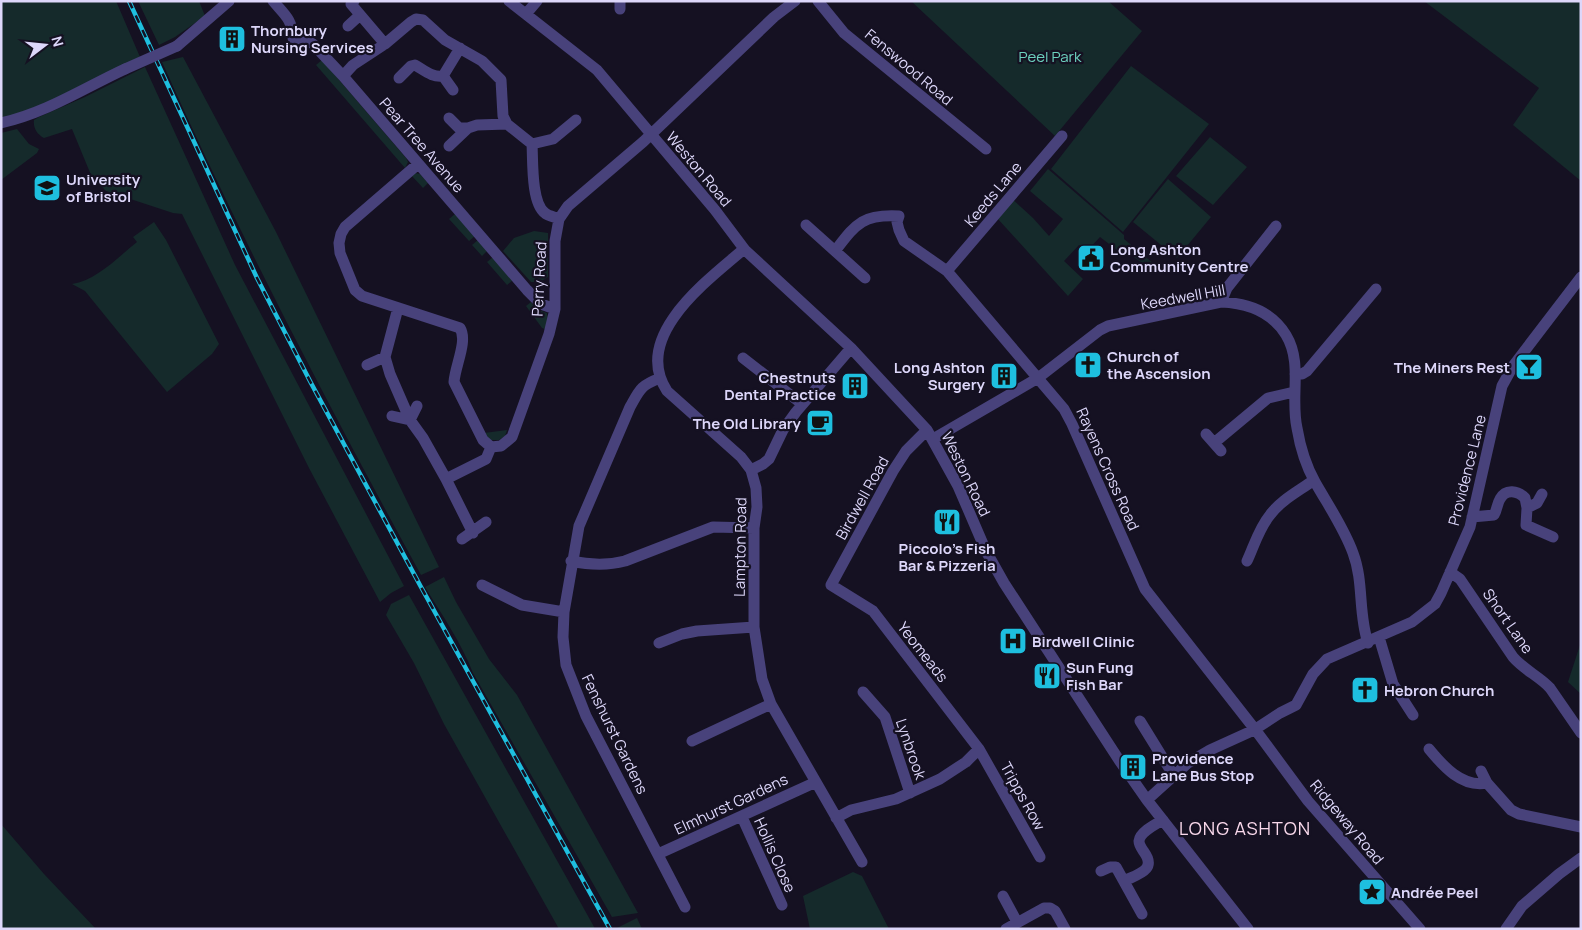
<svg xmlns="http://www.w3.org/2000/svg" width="1582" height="930" font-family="Manrope,sans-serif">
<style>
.green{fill:#152a2b}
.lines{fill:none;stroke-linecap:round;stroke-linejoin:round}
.minor{stroke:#48427b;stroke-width:11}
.rail-casing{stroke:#1ebfdf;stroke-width:4.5}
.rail{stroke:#151122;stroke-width:2.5;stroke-dasharray:8;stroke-linecap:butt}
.minor-bridge{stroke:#48427b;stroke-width:11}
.labels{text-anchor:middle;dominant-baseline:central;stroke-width:4.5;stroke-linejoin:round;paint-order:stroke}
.poi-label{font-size:15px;font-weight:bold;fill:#ddd7fa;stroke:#151122;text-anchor:start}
.park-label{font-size:15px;fill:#6cd0be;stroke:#151122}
.street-label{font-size:15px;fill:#ddd7fa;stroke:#151122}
.quarter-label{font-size:18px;letter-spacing:1px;fill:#fad9ec;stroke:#151122}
</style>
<rect width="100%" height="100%" fill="#151122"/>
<path class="green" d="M1 1H116L140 57 22 115 1 120Z
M138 1H199L205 16 175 37 159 45Z
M911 1H1108L1142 31 1055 136Z
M1424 1H1581V181L1513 125 1539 88Z
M183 57 276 232 439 567 421 575C329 407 240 237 162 62Z
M322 60 406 158 408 162 405 168 316 65Z
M1131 66 1209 124 1123 232 1051 169Z
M145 67 235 265 404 586 391 593 380 602 309 468 182 214 173 213 106 191 91 175 72 129 44 138C37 134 33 128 34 120L39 117 85 97Z
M17 129 29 144 39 149 37 153 1 180V133Z
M1210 137 1247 167 1213 205 1176 176Z
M1048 169 1124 235V239L1160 269 1156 273 1124 250 1121 253 1100 237 1087 251 1079 245 1064 261 1083 279 1068 296 997 218 1011 198 1033 218 1049 236 1063 219 1030 191Z
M415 173 420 174 428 183 423 188 411 175Z
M1168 179 1211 217 1177 258 1133 222Z
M455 214 475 236 469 241 449 219Z
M154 222 166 240 219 344 212 354 167 392 85 291 72 284C97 280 117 258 137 242L133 237Z
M534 231 548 233V277L540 282H531L503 251 514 238Z
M478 240 487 251 482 256 472 245Z
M493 257 513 280 507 285 487 262Z
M531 302 536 309 547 313 548 319 545 329 542 328 526 306Z
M507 430 505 436 499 440H490L484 433Z
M444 577 456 602 489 659 517 695 638 913 612 917 473 673C461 642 442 615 425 587Z
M409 595 593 925 595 929H559L444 724 414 663 386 615 391 604Z
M1581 642V694L1568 682Z
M1 824 44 874 96 929H1Z
M853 872 862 876 889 929H810L803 896Z
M637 918 642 929 617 928Z"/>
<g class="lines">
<path class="minor" d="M273 1C285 15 292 19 293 38L307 40 313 44 343 76 527 290 541 304 555 309
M354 1 351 4 385 44
M509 1 597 70 715 210 745 250 851 348 927 430 958 486 986 551 1004 583 1119 760 1147 800 1248 929
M818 1 844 33 986 149
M620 9V1
M526 14 537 1
M348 26 360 15
M177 46 229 1
M343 76 353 65 385 44 411 22 416 19 423 20 445 40 482 61 501 80 503 116 507 124 532 144C533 160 531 203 545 213 548 216 555 217 559 219
M443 76 453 90
M399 78 411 66 415 65C424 70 433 78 443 76L460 48
M449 118 459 128H468
M1 123C46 113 84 88 125 69
M532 144 553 139 576 120
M449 146 468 128 477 125 507 124
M418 164 345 227 341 234 339 243 340 253 355 290 362 296 460 328C468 341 455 366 454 382L483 440 491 447
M806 225 865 278
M744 249C708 280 631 336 667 391L741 457 751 470 756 488 757 507 754 528V627L762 679 771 704 862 862
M835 251C856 224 862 214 899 216L897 222 899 230 904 241 947 271 1064 409 1072 424 1145 589 1257 732 1308 801 1420 929
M947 271 1062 136
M1221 302 1227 288 1276 226
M398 308 385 357 390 374 410 420 423 438 446 479 473 533
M743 358 802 404
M367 365 385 357
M1295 374H1302L1307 371 1376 289
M660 378C640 386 640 389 630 407L579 526 564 612 563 637 566 665 586 716 685 907
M392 416 410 420 417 406
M927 430 906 451 893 471 831 585 873 611 979 749 1040 857
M1206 434 1221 451
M933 439 1038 378 1100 330 1108 326 1221 302C1247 303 1272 312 1286 335 1303 363 1290 397 1297 428 1300 446 1306 466 1315 482 1328 505 1344 528 1353 553 1364 582 1358 613 1368 643
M1214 443 1268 398 1294 392
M491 447 501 446 512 437 549 334 555 309V241L559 219 568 206 643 142 774 17 795 1
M751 470 763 464 769 459 783 430 796 412 851 348
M446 479 486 459 491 447
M1527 508 1537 503 1542 494
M1472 517 1494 515C1497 510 1497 504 1500 499 1506 488 1518 491 1525 498L1527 508 1526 525 1553 537
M462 539 486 522
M571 561C590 565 606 566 625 561L713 527 754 528
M1247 561C1254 546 1259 528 1270 515 1281 500 1299 491 1314 480
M1450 572 1460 579 1513 657C1524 670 1539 676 1550 688L1581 733
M482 585 522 605 564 612
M1379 637 1393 684 1413 715
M659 643 682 634 697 631 754 627
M863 692 885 717 910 793
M1140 721 1174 776
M692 741 771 704
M1429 749C1443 766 1462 788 1487 783L1481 771
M1487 783 1511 810 1519 814 1581 827
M1147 800 1188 763 1210 750 1254 730 1280 713 1296 705 1313 674 1327 659 1412 622 1435 604 1441 593 1470 527 1502 386 1513 366 1581 277
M742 817 782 905
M836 818 851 810 896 799 940 779 966 762 979 749
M658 854 816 782
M1101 871 1110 867H1116L1142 914
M1124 881C1138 874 1157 870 1144 852 1142 849 1139 845 1139 841 1140 832 1156 824 1163 820
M1003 896 1017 922
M1006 929 1044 908H1050L1055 911 1065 929
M1506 929 1522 906 1559 874 1581 858"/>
<defs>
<path id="rail" d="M129 1 257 278 311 383 421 587 610 929"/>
</defs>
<use href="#rail" class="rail-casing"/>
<use href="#rail" class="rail"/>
<path class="minor-bridge" d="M125 69 177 46"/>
</g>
<defs>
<symbol id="building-square" viewBox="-11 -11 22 22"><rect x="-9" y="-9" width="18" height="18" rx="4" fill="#1ebfdf" stroke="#151122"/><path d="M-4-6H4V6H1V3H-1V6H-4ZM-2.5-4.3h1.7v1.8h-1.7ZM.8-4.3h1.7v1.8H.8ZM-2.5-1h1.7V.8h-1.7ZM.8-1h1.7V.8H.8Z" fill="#111"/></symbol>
<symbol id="university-square" viewBox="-11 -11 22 22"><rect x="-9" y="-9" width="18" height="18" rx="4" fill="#1ebfdf" stroke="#151122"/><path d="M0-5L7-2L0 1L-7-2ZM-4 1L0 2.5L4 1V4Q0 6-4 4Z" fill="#111"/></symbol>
<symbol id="civic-square" viewBox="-11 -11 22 22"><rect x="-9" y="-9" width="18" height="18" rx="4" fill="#1ebfdf" stroke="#151122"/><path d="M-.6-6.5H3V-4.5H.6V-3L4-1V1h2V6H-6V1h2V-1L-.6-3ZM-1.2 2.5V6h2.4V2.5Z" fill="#111"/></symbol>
<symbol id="church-square" viewBox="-11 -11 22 22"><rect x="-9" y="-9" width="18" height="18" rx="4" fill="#1ebfdf" stroke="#151122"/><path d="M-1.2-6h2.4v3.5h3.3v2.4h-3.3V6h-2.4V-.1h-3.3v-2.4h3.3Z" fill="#111"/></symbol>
<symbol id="bar-square" viewBox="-11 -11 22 22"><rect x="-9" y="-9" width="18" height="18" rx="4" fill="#1ebfdf" stroke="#151122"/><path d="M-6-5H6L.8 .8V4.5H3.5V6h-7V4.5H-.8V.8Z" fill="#111"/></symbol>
<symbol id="cafe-square" viewBox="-11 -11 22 22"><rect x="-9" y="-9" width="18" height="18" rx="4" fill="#1ebfdf" stroke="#151122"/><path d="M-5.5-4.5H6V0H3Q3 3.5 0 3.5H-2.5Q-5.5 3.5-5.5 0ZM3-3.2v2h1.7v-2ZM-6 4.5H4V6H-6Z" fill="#111"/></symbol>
<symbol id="restaurant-square" viewBox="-11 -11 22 22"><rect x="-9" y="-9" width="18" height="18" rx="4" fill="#1ebfdf" stroke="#151122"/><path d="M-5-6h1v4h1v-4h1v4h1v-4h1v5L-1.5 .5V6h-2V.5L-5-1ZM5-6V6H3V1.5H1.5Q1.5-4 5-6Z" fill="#111"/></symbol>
<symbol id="hospital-square" viewBox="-11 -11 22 22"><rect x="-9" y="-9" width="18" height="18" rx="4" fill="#1ebfdf" stroke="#151122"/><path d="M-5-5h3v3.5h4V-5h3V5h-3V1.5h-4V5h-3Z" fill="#111"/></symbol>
<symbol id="sight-square" viewBox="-11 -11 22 22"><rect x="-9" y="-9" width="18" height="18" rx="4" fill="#1ebfdf" stroke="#151122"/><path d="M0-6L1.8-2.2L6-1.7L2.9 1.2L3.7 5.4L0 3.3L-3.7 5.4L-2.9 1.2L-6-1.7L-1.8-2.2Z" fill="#111"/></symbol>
</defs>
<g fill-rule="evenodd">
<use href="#building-square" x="216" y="23" width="32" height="32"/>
<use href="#university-square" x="31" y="172" width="32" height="32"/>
<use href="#civic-square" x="1075" y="242" width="32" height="32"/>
<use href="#church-square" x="1072" y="349" width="32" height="32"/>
<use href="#bar-square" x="1513" y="351" width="32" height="32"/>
<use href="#building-square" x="988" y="360" width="32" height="32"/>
<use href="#building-square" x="839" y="370" width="32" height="32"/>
<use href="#cafe-square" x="804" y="407" width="32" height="32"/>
<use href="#restaurant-square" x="931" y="506" width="32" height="32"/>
<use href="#hospital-square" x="997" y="625" width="32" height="32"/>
<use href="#restaurant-square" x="1031" y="660" width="32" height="32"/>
<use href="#church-square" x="1349" y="674" width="32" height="32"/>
<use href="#building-square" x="1117" y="751" width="32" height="32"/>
<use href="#sight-square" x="1356" y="876" width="32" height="32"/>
</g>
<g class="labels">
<g class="poi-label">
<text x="251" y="30">Thornbury<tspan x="251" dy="17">Nursing Services</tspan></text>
<text x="66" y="179">University<tspan x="66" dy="17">of Bristol</tspan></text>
<text x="1110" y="249">Long Ashton<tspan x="1110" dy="17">Community Centre</tspan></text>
<text x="1107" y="356">Church of<tspan x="1107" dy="17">the Ascension</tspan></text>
<text x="985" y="367" text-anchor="end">Long Ashton<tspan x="985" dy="17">Surgery</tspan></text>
<text x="1510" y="367" text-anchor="end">The Miners Rest</text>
<text x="836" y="377" text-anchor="end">Chestnuts<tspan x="836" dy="17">Dental Practice</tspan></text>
<text x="801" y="423" text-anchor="end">The Old Library</text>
<text x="947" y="548" text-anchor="middle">Piccolo's Fish<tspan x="947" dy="17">Bar &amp; Pizzeria</tspan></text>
<text x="1032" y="641">Birdwell Clinic</text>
<text x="1066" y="667">Sun Fung<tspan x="1066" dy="17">Fish Bar</tspan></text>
<text x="1384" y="690">Hebron Church</text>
<text x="1152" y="758">Providence<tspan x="1152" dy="17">Lane Bus Stop</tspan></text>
<text x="1391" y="892">Andrée Peel</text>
</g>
<g class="park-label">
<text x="1050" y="56">Peel Park</text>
</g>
<g class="street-label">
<text transform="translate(909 67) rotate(40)">Fenswood Road</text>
<text transform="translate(422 145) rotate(49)">Pear Tree Avenue</text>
<text transform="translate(699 169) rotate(50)">Weston Road</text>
<text transform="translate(993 194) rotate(-50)">Keeds Lane</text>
<text transform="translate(539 279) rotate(-87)">Perry Road</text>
<text transform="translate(1183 297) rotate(-10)">Keedwell Hill</text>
<text transform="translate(1108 469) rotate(66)">Rayens Cross Road</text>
<text transform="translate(1467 470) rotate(-76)">Providence Lane</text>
<text transform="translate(966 474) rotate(64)">Weston Road</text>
<text transform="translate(862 498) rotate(-61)">Birdwell Road</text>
<text transform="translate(740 547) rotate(-89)">Lampton Road</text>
<text transform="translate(1508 621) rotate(55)">Short Lane</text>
<text transform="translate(923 652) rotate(52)">Yeomeads</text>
<text transform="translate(615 734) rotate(64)">Fenshurst Gardens</text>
<text transform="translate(911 749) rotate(71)">Lynbrook</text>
<text transform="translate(1023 796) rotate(61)">Tripps Row</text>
<text transform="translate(731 804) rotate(-25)">Elmhurst Gardens</text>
<text transform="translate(1347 822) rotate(50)">Ridgeway Road</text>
<text transform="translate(775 855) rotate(66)">Hollis Close</text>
</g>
<g class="quarter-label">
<text x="1245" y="828">LONG ASHTON</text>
</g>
</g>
<rect width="1582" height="930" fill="none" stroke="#ddd7fa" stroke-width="5"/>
<g transform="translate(45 45) rotate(74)" stroke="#151122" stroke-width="4" paint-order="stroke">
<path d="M0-4L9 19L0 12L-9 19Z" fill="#ddd7fa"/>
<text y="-8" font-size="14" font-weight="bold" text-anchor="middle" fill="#ddd7fa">N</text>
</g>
</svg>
